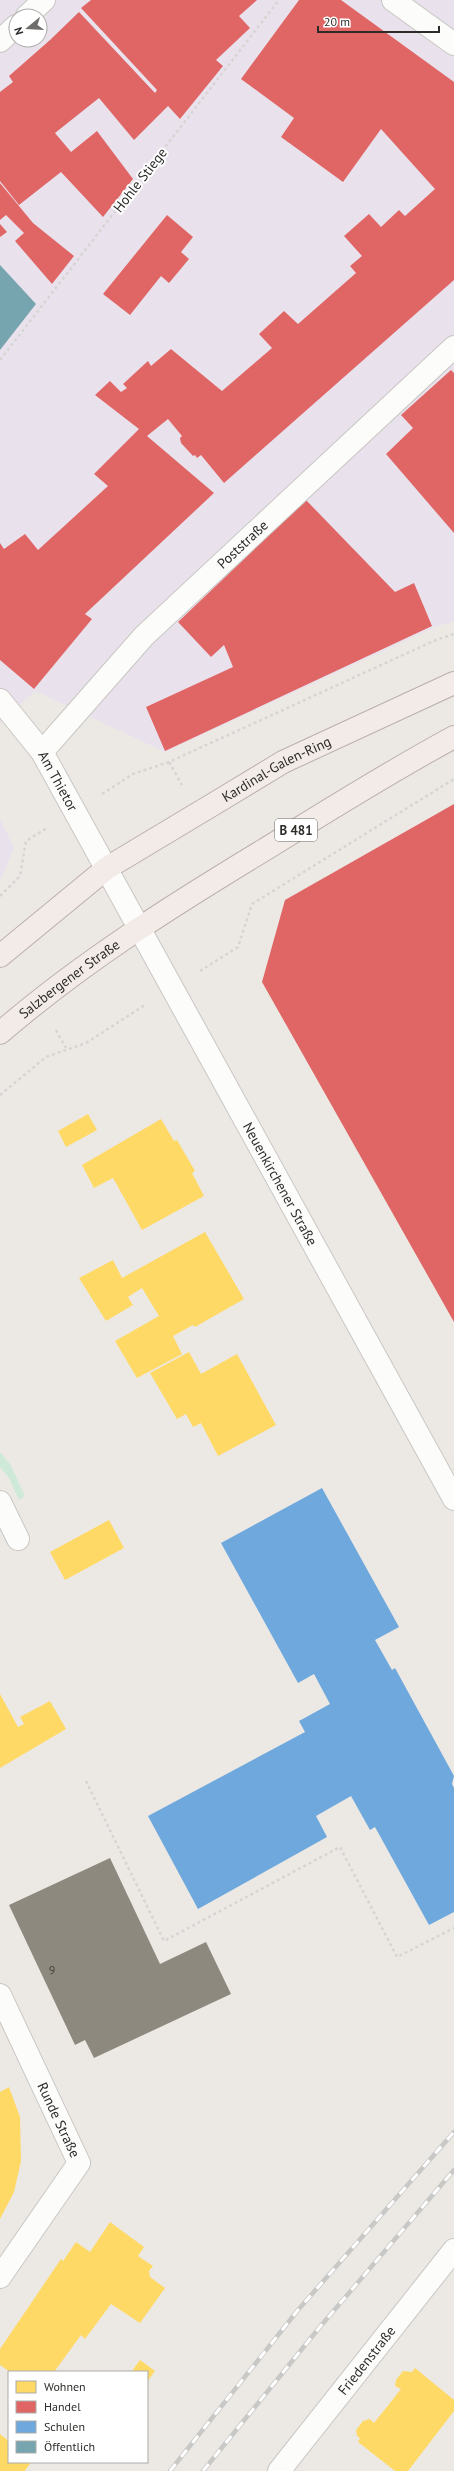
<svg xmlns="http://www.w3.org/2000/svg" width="454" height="2471" font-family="'PT Sans',sans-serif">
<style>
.commercial{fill:#e9e2ec;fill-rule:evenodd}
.green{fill:#cfe9d8}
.homes{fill:#ffd966}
.shops{fill:#e06666}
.schools{fill:#6fa8dc}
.public{fill:#76a5af}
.building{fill:#8e897e}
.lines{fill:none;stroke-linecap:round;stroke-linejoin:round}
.minor-casing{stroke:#c9c7c4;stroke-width:24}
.major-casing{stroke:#bcafa8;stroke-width:24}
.path{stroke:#d7d5d4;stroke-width:2.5;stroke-dasharray:3 3;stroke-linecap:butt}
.minor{stroke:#fcfcfb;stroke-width:22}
.major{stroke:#f2ebe8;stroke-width:22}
.rail-casing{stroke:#c8c8c6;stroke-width:4.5}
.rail{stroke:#fff;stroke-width:3;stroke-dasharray:9;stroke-linecap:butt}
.labels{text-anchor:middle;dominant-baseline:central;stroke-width:4;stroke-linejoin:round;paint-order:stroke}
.number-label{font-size:12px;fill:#45433e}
.shield{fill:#fff;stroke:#6c6b69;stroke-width:1}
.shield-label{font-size:13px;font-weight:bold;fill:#2d2c29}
.street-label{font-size:14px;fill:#2d2c29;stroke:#fff}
</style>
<rect width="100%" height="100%" fill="#ece9e5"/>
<path class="commercial" d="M0 0H454V621L433 628 165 752 35 691 0 723ZM16 16H40V40H16Z
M0 819 14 848 0 881Z"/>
<path class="green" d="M0 1452 10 1464 25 1496 19 1500 9 1478 0 1467Z"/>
<path class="homes" d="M88 1114 97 1130 66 1147 58 1131Z
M161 1119 174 1141 177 1140 195 1171 192 1173 204 1196 142 1230 113 1178 94 1188 82 1165Z
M205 1232 244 1299 195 1327 193 1325 173 1336 182 1354 137 1378 115 1341 159 1316 142 1288 128 1297 133 1305 106 1321 79 1278 113 1260 122 1278Z
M189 1352 201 1374 237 1354 276 1425 218 1456 201 1423 193 1427 186 1414 177 1419 150 1373Z
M109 1520 124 1548 65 1580 50 1552Z
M0 1694 18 1727 24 1724 20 1717 50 1701 66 1729 0 1768Z
M9 2087 20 2117 21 2161 14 2192 0 2219V2092Z
M110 2222 144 2247 138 2256 153 2266 149 2271 150 2277 165 2288 140 2323 111 2304 85 2339 81 2335 54 2372H10L0 2365V2349L61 2259 63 2261 76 2242 90 2252Z
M140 2360 155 2371 147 2382V2372H129L132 2371Z
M415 2368 454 2400V2411L408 2471H395L358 2442 360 2438 357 2436 356 2430 363 2421 370 2419 374 2423 401 2389 395 2386 396 2380 403 2371 412 2372Z
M0 2434 9 2441V2462H31L25 2471H0Z"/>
<path class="shops" d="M91 0H257L239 16 250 28 216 60 223 66 180 119 168 106 134 140 99 98 55 133 71 152 97 131 133 179 103 217 61 172 19 205 0 181V92L13 82 9 76 50 40 79 12 155 93 157 90 81 8Z
M299 0H341L454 82V280L224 483 201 455 197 458 195 455 193 456 181 443 180 438 182 436 168 419 147 436 214 493 85 614 92 619 34 689 0 660V543L4 549 25 534 38 550 108 486 94 474 139 429 95 395 110 381 121 392 127 388 123 384 148 361 151 366 171 349 222 391 272 348 259 334 284 311 298 324 356 273 350 266 362 256 344 236 369 214 381 227 399 210 405 216 435 189 381 129 343 182 281 137 294 118 241 79Z
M0 183 33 223 74 256 52 284 15 241 24 233 6 215 0 220Z
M167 215 193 237 181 252 189 259 169 283 161 276 130 315 103 294Z
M0 224 7 232 0 237Z
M451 370 454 373V533L386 454 413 428 401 415Z
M306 500 395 592 414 583 432 626 165 751 146 707 233 667 224 645 211 657 178 622Z
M454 804V1322L262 982 285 900Z"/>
<path class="schools" d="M322 1488 399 1627 375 1640 392 1670 395 1668 454 1776 452 1784 454 1788V1912L429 1925 375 1827 370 1830 351 1796 316 1816 327 1837 198 1909 148 1816 305 1732 299 1721 330 1704 314 1674 298 1683 221 1543Z"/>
<path class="public" d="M0 265 36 304 0 350Z"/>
<path class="building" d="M110 1858 160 1964 206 1942 231 1994 94 2058 85 2040 75 2045 9 1905Z"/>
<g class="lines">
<defs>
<g id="minor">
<path d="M393 0 454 44"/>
<path d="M27 16 44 0"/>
<path d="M0 41 16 26"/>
<path id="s1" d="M0 700 42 752 454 1499"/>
<path id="s2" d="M42 752 144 636 454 347"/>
<path d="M0 1502 18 1539"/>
<path id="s3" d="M0 1995 79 2163 0 2277"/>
<path id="s4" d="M279 2471 454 2250"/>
</g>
<g id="major">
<path id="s5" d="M0 956 107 868 222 799 283 762 454 683"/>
<path id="s6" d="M0 1033C81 963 173 905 264 850 327 811 389 772 454 737"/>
</g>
</defs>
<use href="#minor" class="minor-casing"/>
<use href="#major" class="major-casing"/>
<path class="path" d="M0 360 279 0
M169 762 182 785
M102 794 133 774 169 762 436 640 454 634
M0 896 20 876 26 841 47 828
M200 971 238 947 252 904 454 779
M56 1030 66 1048
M0 1095 46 1057 86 1043 145 1005
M86 1781 164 1941 340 1847 397 1957 454 1928"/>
<use href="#minor" class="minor"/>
<use href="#major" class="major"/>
<defs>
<path id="rail" d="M170 2471 298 2310 454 2132
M203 2471 319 2328 454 2170"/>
</defs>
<use href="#rail" class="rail-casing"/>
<use href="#rail" class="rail"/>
</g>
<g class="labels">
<g class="number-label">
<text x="52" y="1969">9</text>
</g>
<rect class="shield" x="275" y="819" width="42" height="22" rx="3"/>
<g class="shield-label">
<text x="296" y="830">B 481</text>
</g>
<g class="street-label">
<text transform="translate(140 180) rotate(-52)">Hohle Stiege</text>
<text stroke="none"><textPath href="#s2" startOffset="289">Poststraße</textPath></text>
<text stroke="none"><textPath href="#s5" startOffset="335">Kardinal-Galen-Ring</textPath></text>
<text stroke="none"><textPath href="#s1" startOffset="100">Am Thietor</textPath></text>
<text stroke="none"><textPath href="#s6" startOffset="88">Salzbergener Straße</textPath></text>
<text stroke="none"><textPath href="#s1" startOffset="560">Neuenkirchener Straße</textPath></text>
<text stroke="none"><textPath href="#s3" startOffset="138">Runde Straße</textPath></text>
<text stroke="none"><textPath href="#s4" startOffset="141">Friedenstraße</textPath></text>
</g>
</g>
<rect x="8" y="2371" width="140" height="92" fill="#ffffff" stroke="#ababa9"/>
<rect x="16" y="2381" width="20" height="12" fill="#ffd966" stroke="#ababa9"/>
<text x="44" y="2391" font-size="12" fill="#2d2c29">Wohnen</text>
<rect x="16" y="2401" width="20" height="12" fill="#e06666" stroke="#ababa9"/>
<text x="44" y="2411" font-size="12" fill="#2d2c29">Handel</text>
<rect x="16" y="2421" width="20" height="12" fill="#6fa8dc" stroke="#ababa9"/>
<text x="44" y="2431" font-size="12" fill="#2d2c29">Schulen</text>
<rect x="16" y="2441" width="20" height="12" fill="#76a5af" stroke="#ababa9"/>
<text x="44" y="2451" font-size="12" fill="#2d2c29">Öffentlich</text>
<g transform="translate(28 28) rotate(252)"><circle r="19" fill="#ffffff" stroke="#ababa9"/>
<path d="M0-3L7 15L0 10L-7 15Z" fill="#706e6b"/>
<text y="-6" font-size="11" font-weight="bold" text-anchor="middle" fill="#2d2c29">N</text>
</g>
<path d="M318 26v6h121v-6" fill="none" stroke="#2d2c29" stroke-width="2"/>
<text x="324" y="26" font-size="12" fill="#2d2c29" stroke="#ffffff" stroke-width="3" paint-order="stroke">20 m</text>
</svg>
